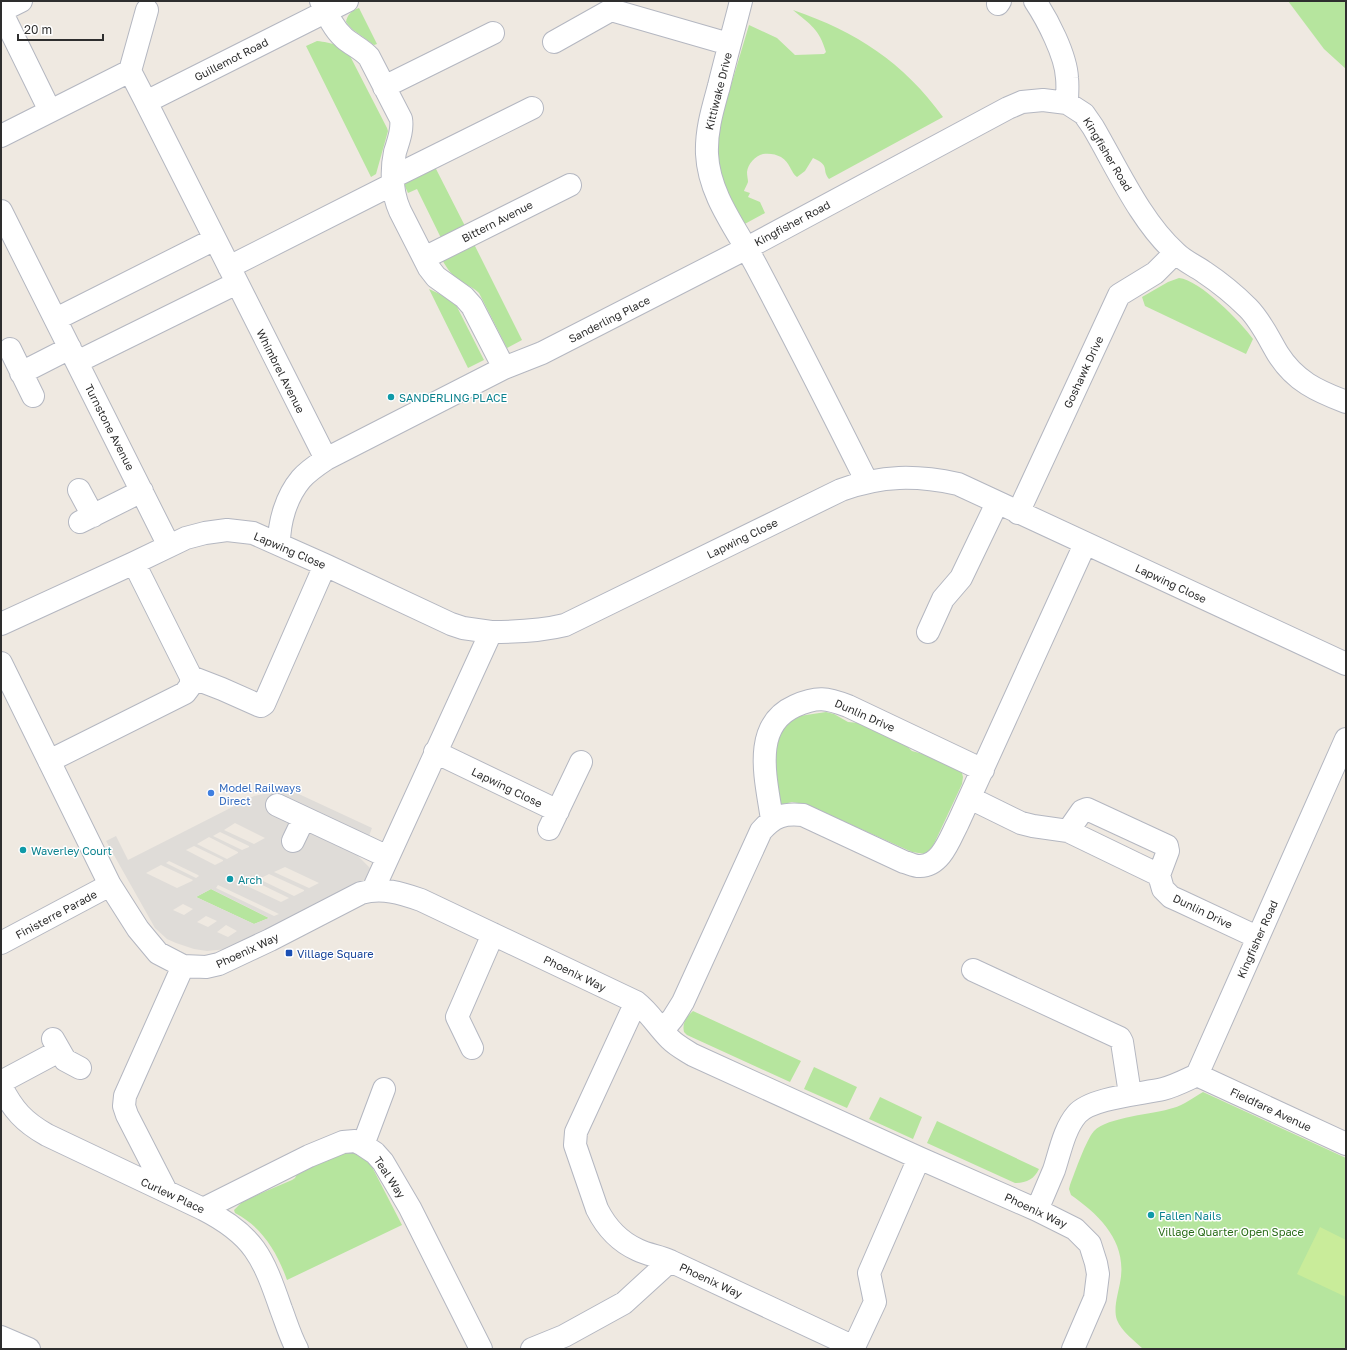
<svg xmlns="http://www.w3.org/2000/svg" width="1347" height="1350" font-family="'Golos Text',sans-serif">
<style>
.green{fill:#b6e59e}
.pitch{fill:#c9ec9a}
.plaza{fill:#dfdcd8;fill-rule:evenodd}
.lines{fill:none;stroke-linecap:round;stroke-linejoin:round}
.minor-casing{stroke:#b4b7c1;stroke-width:24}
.minor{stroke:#fff;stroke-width:22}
.culture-dot{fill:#0f9aa8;stroke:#fff;stroke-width:1.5}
.shop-dot{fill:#3f7fe0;stroke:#fff;stroke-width:1.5}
.transit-dot{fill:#1a4fb4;stroke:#fff;stroke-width:1.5}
.labels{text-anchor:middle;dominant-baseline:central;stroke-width:3;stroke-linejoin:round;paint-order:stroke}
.street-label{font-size:11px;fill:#2e2e2e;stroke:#fff}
.culture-label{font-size:11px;fill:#0d838f;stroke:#fff;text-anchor:start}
.shop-label{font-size:11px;fill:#366cbe;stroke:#fff;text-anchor:start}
.transit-label{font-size:11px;fill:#164399;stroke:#fff;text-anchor:start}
.park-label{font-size:11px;fill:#2c6e1b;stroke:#fff}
</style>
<rect width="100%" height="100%" fill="#efe9e1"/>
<path class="green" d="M1288 1H1346V69L1324 49Z
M359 8 377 44 374 45 352 29 346 22C347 15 352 10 359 8Z
M793 10C857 32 903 62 943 117L829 179C821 169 831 166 813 158L805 171 797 177C791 173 790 162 781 157 776 154 769 153 763 154 755 156 748 164 747 172 747 176 748 179 748 182 747 185 745 188 744 191L750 193 748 197 760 202 765 213 741 226 717 168 718 136 721 119 749 25 777 38 795 55 824 54 826 52C819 29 811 25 793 10Z
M317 41C332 43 339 44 350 56L387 128 388 131 376 174 371 177 306 46Z
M434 165 465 226 441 238 417 189 408 193 402 180Z
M473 242 522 340 507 348 479 293C474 288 469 286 463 283 452 277 447 268 441 258Z
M1179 278C1200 280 1241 322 1253 339L1246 354 1145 306 1142 297 1168 282Z
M429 289 446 297 456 305 484 360 468 368Z
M826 712 834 714 848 722 859 723 897 737 912 751 923 754 935 755 961 769 963 777 962 784 933 846 925 854 912 852 805 804 792 802 780 805 775 757 771 746 793 717Z
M211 889 269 918 254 924 196 897Z
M693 1011 801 1061 790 1082 687 1035 684 1032C682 1023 686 1017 693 1011Z
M814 1067 857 1087 847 1108 804 1089Z
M1203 1092 1346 1158V1349H1143C1135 1341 1121 1331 1117 1320 1113 1309 1118 1294 1120 1283 1128 1243 1101 1216 1071 1195L1069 1189 1070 1185C1075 1172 1086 1140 1094 1131 1107 1117 1155 1114 1173 1108 1184 1105 1194 1097 1203 1092Z
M880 1097 922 1117 913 1139 869 1119Z
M937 1121 1039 1169C1034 1179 1027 1183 1015 1183L927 1143Z
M344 1152C354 1151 361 1155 369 1161L402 1225 287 1280C277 1252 262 1227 235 1213L234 1210 243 1201 292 1180 295 1178 298 1172Z"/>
<path class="pitch" d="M1320 1227 1346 1240V1297L1297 1274Z"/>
<path class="plaza" d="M288 789 372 828 369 836 351 828 355 853 370 868 365 880 227 949 207 951 194 949 176 943 167 939 155 928 106 841 116 836 128 860 254 796ZM235 823 265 838 254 844 224 830ZM220 832 249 846V847L242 850 213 836ZM209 837 238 852V853L227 859 197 844ZM194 846 223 860V861L215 865 186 850ZM169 861 198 875 199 876 196 878 166 863ZM161 865 193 880 192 881 177 888 146 873ZM285 867 319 883 309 888 274 872ZM269 874 304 890V891L294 896 259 879ZM254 881 289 898 281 902 245 885ZM218 885 279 914 274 916 216 888ZM211 889 269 918 254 924 196 897ZM183 904 193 909 184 915 173 910ZM206 916 217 921 208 927 197 922ZM226 925 237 931 228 937 217 932Z"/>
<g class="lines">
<defs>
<path id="minor" d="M321 1C327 14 333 28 344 38 352 45 362 49 369 57L401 119C403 130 398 142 395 152 391 171 392 193 400 211L429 268 436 277 464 297 472 306 504 368
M741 1C734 29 726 57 719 86 713 108 706 130 707 154 709 197 739 232 758 269 795 339 831 410 867 482
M1035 1C1047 19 1066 55 1067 78 1068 86 1067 94 1067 103
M998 4 1000 1
M1 11 50 111
M1 11 21 1
M554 42 611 10 729 44
M130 71 147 10
M384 87 493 33
M146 102 326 459
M1 136 130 71 146 102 347 1
M393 177 532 108
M1 211 169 546
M424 258 570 185
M229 267 393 184
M56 319 215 239
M10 349 33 396
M77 362 237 283
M21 373 70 348
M79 490 93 516
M1018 513 1119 295 1155 273 1175 253
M80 522 142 491
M279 544C279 522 286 497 301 479 308 471 317 465 326 459L504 368 542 353 747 248 1008 108 1022 102 1043 100 1067 103 1084 114 1093 127C1117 168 1141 222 1176 253 1184 261 1194 265 1204 272 1219 282 1235 295 1248 308 1261 321 1269 339 1278 354 1295 381 1317 391 1346 402
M1 624 134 563 186 538 205 533 227 530 253 533 325 565 451 624 463 628 491 632
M928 632 943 599 961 578 997 503
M1 663 110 885 138 929 158 953 183 966 206 967 219 964 270 940 361 893C382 887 401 893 421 900L636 1002C650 1013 657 1026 670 1039 677 1046 685 1050 693 1055L919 1158 1037 1210 1075 1229 1090 1244 1096 1263 1098 1274 1095 1298 1073 1349
M191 677 222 689 258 705 261 706 264 704 325 565
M435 752 558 811
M49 761 185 693 191 685V677L134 563
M970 798 1021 823 1033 826 1068 831 1082 811 1087 809 1167 846 1168 851 1159 875 1163 889 1171 897 1180 901 1257 937
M277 805 388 857
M772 820C767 782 750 726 795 706 817 696 827 698 848 706L983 770
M549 829 581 762
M1068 831 1159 875
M293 841 304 818
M373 890 491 632C516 632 541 631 565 625L841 490C882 475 916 475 958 484L1346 664
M1 943 110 885
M973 970 1120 1038 1122 1042 1130 1094
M636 1002 576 1132 575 1145 597 1209C606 1227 620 1242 638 1250 648 1255 660 1256 670 1261L854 1347 875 1302 869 1273 919 1158
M663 1030 673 1018 683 1002 761 831C774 816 784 813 803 815L904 862C909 863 914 866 919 866 941 867 950 838 958 823L1085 544
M53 1039 65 1060 80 1068
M472 1048 457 1017 493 934
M1197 1075 1346 1144
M1 1082 59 1051
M1 1086C13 1110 24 1122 47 1135L203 1209C254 1235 263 1257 281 1309 286 1322 290 1336 297 1349
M363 1145 384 1089
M166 1191 127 1115 124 1106 125 1096 183 966
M203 1209 309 1156 343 1142 355 1141 363 1145 375 1153 383 1162 410 1208 481 1349
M1037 1210C1043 1196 1048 1184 1054 1170 1060 1152 1064 1129 1077 1114 1091 1098 1141 1094 1163 1089 1175 1086 1186 1080 1197 1075L1346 739
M1 1337 29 1349
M532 1349 564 1336 624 1303 670 1261"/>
</defs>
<use href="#minor" class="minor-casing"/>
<use href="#minor" class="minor"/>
</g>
<g class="culture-dot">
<circle cx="391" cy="397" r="4"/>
<circle cx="23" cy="850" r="4"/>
<circle cx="230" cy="879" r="4"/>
<circle cx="1151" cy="1215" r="4"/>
</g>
<circle class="shop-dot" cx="211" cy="793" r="4"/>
<rect class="transit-dot" x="285" y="949" width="8" height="8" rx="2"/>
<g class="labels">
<g class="street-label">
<text transform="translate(231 59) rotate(-27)">Guillemot Road</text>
<text transform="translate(718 91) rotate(-76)">Kittiwake Drive</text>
<text transform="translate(1108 154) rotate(59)">Kingfisher Road</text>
<text transform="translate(497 221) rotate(-27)">Bittern Avenue</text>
<text transform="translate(792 223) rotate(-28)">Kingfisher Road</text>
<text transform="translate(609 319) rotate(-27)">Sanderling Place</text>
<text transform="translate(281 371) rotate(63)">Whimbrel Avenue</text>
<text transform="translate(1083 372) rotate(-65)">Goshawk Drive</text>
<text transform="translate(110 427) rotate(63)">Turnstone Avenue</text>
<text transform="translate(742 538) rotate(-26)">Lapwing Close</text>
<text transform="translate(290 550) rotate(23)">Lapwing Close</text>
<text transform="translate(1171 583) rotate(25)">Lapwing Close</text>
<text transform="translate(865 715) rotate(24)">Dunlin Drive</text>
<text transform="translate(507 787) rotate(26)">Lapwing Close</text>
<text transform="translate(1203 911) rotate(26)">Dunlin Drive</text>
<text transform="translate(56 914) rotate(-28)">Finisterre Parade</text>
<text transform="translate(1257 939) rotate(-66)">Kingfisher Road</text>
<text transform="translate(247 950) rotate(-25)">Phoenix Way</text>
<text transform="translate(575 973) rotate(26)">Phoenix Way</text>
<text transform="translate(1271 1109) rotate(25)">Fieldfare Avenue</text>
<text transform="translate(390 1177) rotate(57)">Teal Way</text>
<text transform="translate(173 1195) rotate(25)">Curlew Place</text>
<text transform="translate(1036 1210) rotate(25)">Phoenix Way</text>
<text transform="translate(711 1280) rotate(25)">Phoenix Way</text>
</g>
<g class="culture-label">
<text x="399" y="397">SANDERLING PLACE</text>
<text x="31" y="850">Waverley Court</text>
<text x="238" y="879">Arch</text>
<text x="1159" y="1215">Fallen Nails</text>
</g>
<g class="shop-label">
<text x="219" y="787">Model Railways<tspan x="219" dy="13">Direct</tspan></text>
</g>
<g class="transit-label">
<text x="297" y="953">Village Square</text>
</g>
<g class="park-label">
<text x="1231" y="1231">Village Quarter Open Space</text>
</g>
</g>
<rect width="1347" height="1350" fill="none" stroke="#2e2e2e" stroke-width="4"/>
<path d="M18 34v6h85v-6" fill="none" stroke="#2e2e2e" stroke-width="2"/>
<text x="24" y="34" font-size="12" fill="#2e2e2e" stroke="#ffffff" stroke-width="3" paint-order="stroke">20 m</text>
</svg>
